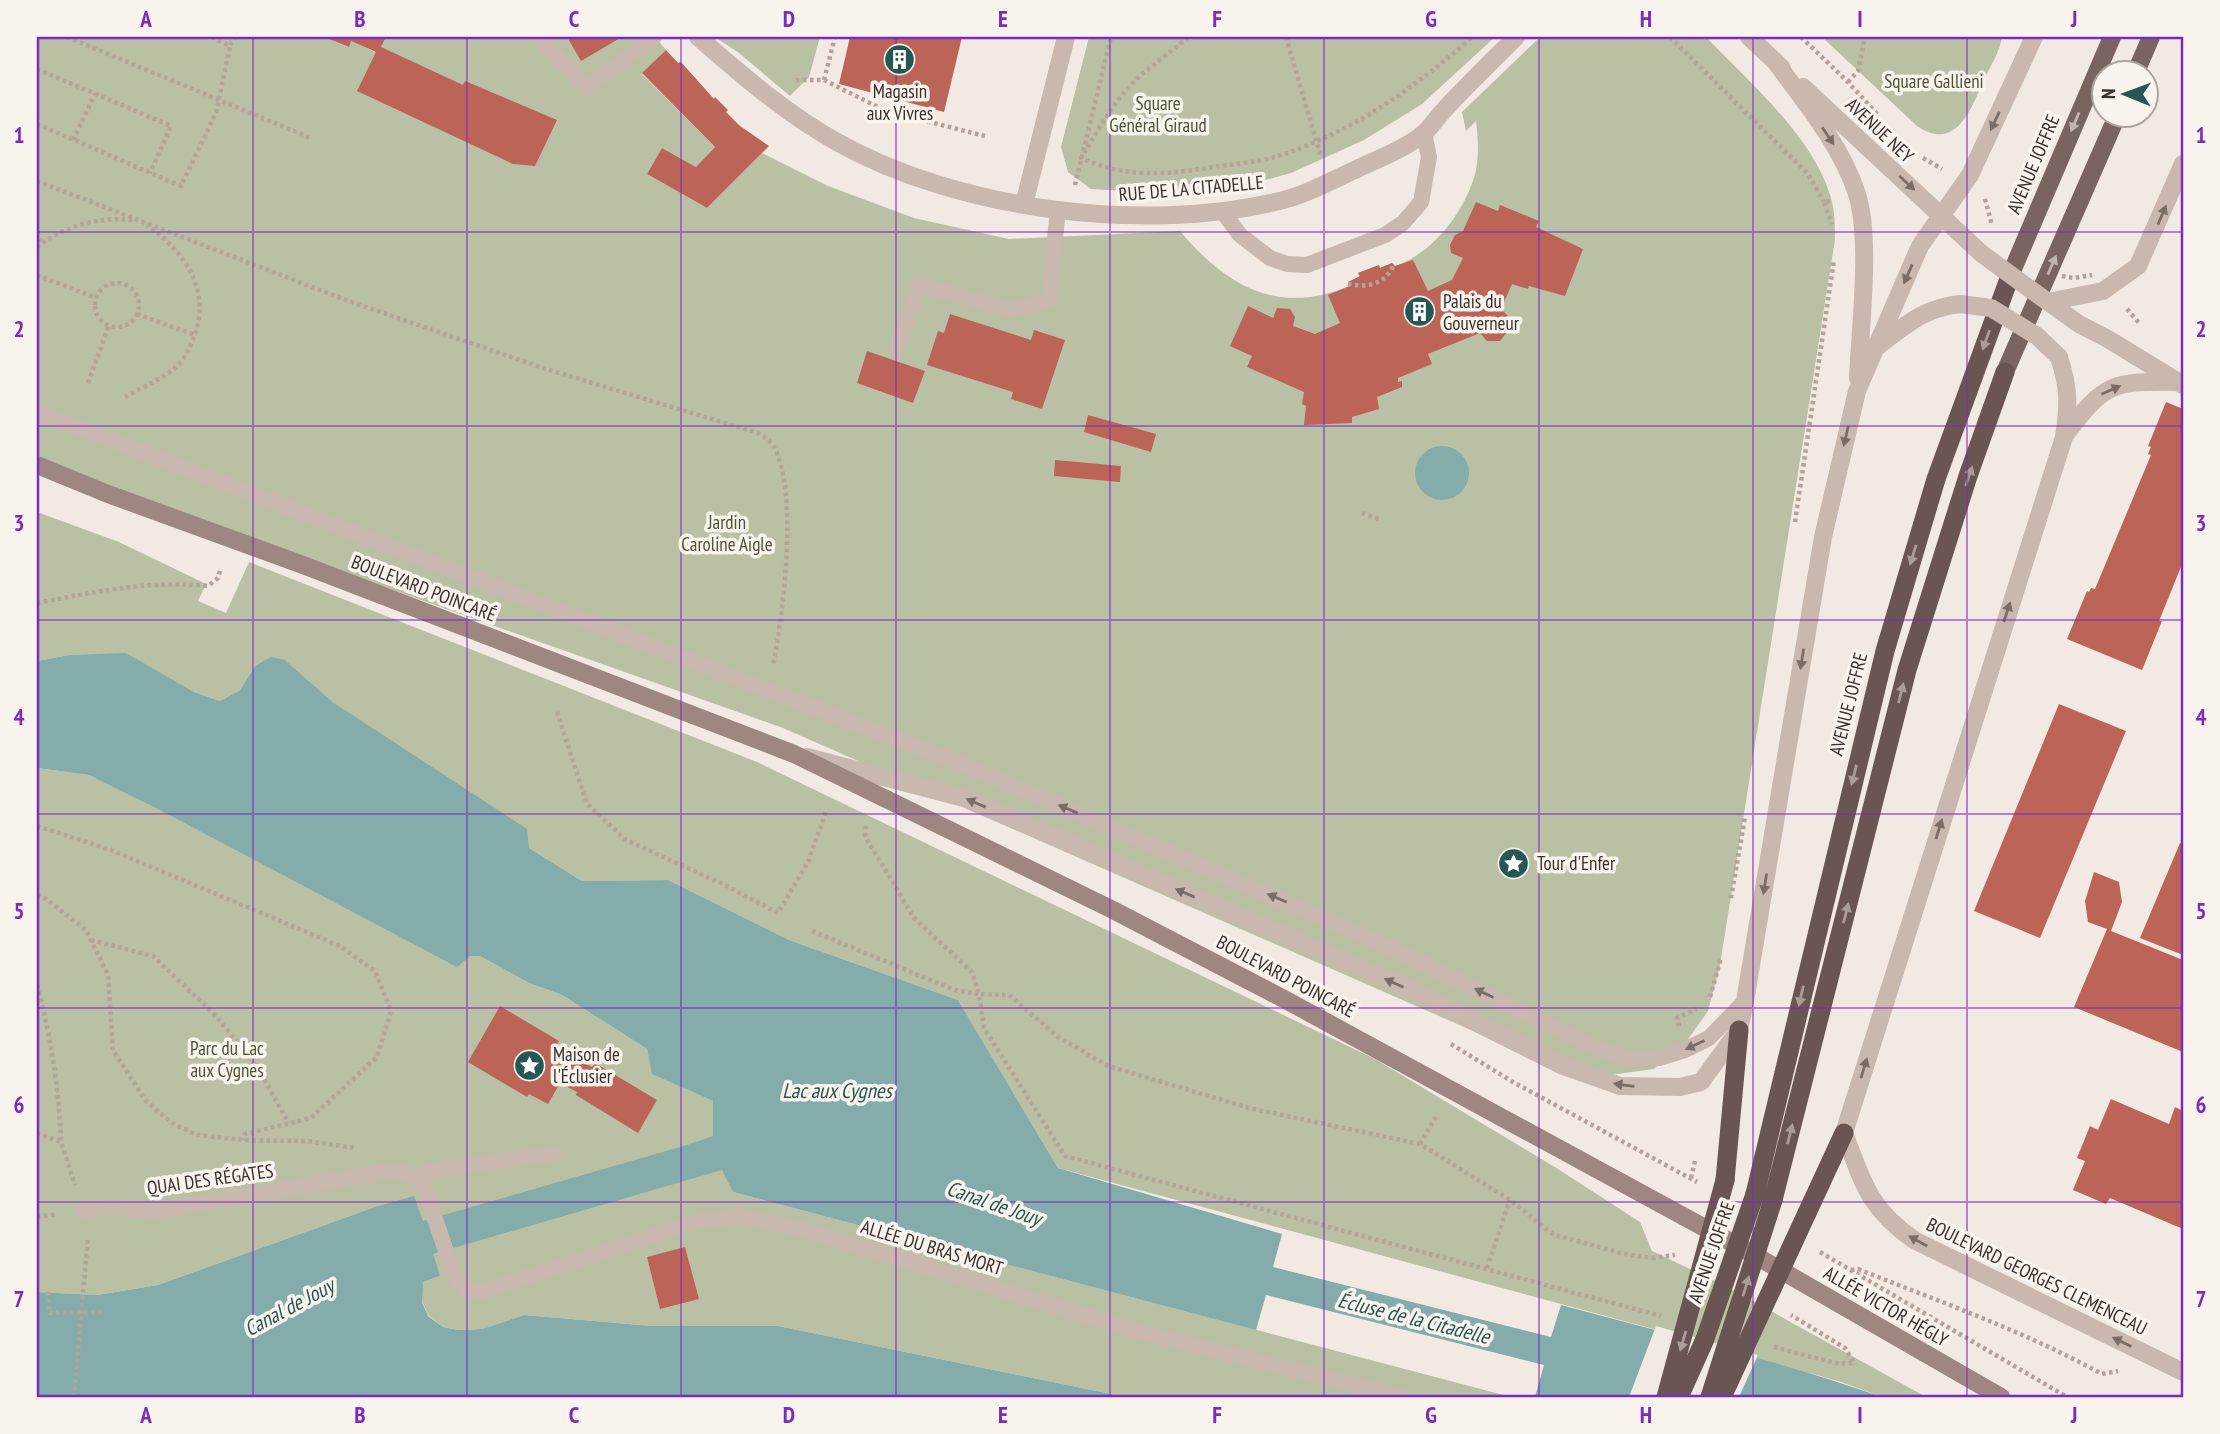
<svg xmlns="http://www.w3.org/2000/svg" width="2220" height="1434" font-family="'PT Sans Narrow',sans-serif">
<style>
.green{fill:#b9c0a3}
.water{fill:#83acaa}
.pier{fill:#f2e9e2}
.building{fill:#bb6457}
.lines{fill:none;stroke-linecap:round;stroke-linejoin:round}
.path{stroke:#b5a299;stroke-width:4.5;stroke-dasharray:3.5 3.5;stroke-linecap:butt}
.service{stroke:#c9b8ae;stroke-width:16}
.minor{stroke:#c9b8ae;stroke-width:18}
.tertiary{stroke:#c9b8ae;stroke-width:18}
.secondary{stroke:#9d8780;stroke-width:18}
.primary{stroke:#79655f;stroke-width:18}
.trunk{stroke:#695652;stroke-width:19}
.path-bridge{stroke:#b5a299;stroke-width:4.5;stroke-dasharray:3.5 3.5;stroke-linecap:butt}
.tertiary-bridge{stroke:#c9b8ae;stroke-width:18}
.trunk-bridge{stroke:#695652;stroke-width:19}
.oneway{fill:#7a6d66}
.oneway2{fill:#bfb3ae}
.oneway3{fill:#aa9d98}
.grid{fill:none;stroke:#7b2cbf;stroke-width:2;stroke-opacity:0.55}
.labels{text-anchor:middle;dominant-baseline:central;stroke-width:7;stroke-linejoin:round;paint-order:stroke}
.park-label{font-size:19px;fill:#4c5532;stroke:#f9f3ee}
.poi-label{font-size:19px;fill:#392f2c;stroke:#f9f3ee;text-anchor:start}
.street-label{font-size:19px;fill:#392f2c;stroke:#f9f3ee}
.water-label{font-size:21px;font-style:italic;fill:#255755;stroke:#f9f3ee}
.neatline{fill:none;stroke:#7b2cbf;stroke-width:2.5}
.grid-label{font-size:23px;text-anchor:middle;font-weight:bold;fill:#7b2cbf}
</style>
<rect width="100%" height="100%" fill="#f2e9e2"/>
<path class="green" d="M37 37H324L348 47 351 41 375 52 381 47 386 37H567L581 60 622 37H655L666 50 642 74 715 147 696 167 662 148 647 174 707 208 762 153 828 186 914 218 1009 239 1180 231C1226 286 1278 316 1349 286L1348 282 1359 277 1358 273 1379 265 1380 268 1392 263 1395 266C1434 253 1467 209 1476 170 1479 154 1478 137 1476 121L1466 131 1462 112 1540 37H1706C1750 83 1817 140 1832 202 1835 214 1835 228 1835 240L1720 965 1708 1011 1686 1042 1654 1069 1610 1075 1562 1070 783 728 37 464Z
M715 37H820L809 77 790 96 739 53Z
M1089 37H1495L1422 104 1364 140 1291 173 1254 183 1157 193 1091 189 1068 172 1061 147Z
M1822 37H2002C2000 51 1991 65 1985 78 1971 108 1957 153 1917 126Z
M37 512 119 542 206 584 198 601 226 613 249 562 757 762 1375 1059 1558 1169 1640 1222 1652 1251 1724 1285 1926 1397H1882L1841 1382 1687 1338 1058 1168 958 1000 789 940 668 880 582 881 529 848 334 703 285 660 255 666 240 690 220 701 194 692 126 654 69 655 37 661Z
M37 768 89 775 470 956H480L529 983 562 995 647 1049 653 1074 713 1101V1136L733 1192 1511 1397H1126L778 1326H652L524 1315 482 1329 458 1330 443 1327 428 1315 422 1301V1282L440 1276 372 1208 158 1285 97 1295 37 1292Z"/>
<path class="water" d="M1415 473a27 27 0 1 1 54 0a27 27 0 1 1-54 0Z
M126 653 194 692 220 701 240 690 255 666 271 657 285 660 334 703 527 829 529 848 582 881 668 880 789 940 958 1000 1058 1168 1282 1234 1273 1267 1551 1337 1561 1305C1668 1334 1777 1360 1882 1397H1535L1544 1365 1266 1295 1256 1330 733 1192 722 1170 433 1254 440 1276 423 1282 422 1302 428 1316 443 1327 458 1330 482 1329 524 1315 652 1326H778L1126 1397H37V1292L97 1295 158 1285 372 1208 414 1196 423 1221 687 1145 713 1136V1101L652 1074 647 1049 562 995 529 983 480 956H470L457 967 158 809 89 775 37 768V661L69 655Z"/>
<path class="pier" d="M1656 1326 1758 1355 1739 1397H1629Z"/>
<path class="building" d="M324 37H386L381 47 463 85 465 81 557 120 535 166 513 164 357 91 376 52 351 41 349 47Z
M567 37H622L581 61Z
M850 37H962L944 112 839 84Z
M666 50 678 63 681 62 714 99 715 97 728 110 726 112 740 126 769 146 707 208 647 174 662 148 696 167 715 147 642 73Z
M1476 202 1498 211 1500 205 1539 221 1536 227 1583 249 1565 296 1529 286 1528 289 1512 284 1501 309 1507 315 1510 328 1500 341H1487L1480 333 1428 354 1432 364 1398 378V382L1402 381V387L1377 397 1379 409 1352 417V423L1304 425 1306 406 1302 404 1304 392 1247 367 1252 356 1230 346 1248 306 1273 318 1277 308 1290 309 1295 317 1293 326 1315 334 1340 323 1328 295 1350 286 1348 282 1360 276 1358 273 1379 265 1380 268 1392 263 1395 266 1413 260 1428 291 1452 280 1463 258 1451 253 1450 245 1455 235 1463 231Z
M950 314 1031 340 1034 330 1065 340 1042 409 1011 399 1013 392 927 365 938 331 944 333Z
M867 351 925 371 913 403 857 383Z
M2166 402 2183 409V562L2159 621H2162L2142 670 2067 639 2087 591 2089 592 2091 588 2095 589 2151 455 2148 454 2151 447 2148 446Z
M1088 415 1156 434 1151 452 1084 432Z
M1055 460 1121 466 1120 482 1054 476Z
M2059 704 2126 731 2040 938 1974 911Z
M2180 843 2183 844V955L2140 938Z
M2094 872 2119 882 2122 902 2111 931 2183 960V1052L2074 1007 2107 929 2088 922 2085 901Z
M500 1006 559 1041 556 1047 592 1067 595 1063 657 1100 638 1133 576 1095 577 1092 560 1083 548 1104 529 1094 527 1097 468 1062Z
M2111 1099 2169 1124 2175 1107 2183 1111V1229L2110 1198 2106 1204 2073 1190 2085 1161 2077 1158 2090 1126 2098 1130Z
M685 1247 699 1299 660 1309 647 1257Z"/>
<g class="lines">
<path class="path" d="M67 37 311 138
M212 37 230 46 235 37
M1188 37C1174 50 1157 61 1142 74 1116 97 1099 129 1081 158 1124 178 1167 175 1213 167 1235 164 1260 162 1281 155 1339 136 1393 103 1439 65 1450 56 1462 47 1472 37
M1286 37 1321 157
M1670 37 1808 174 1824 202
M1801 37 1848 82 1879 116
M37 69 171 126 150 173
M796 80H824L886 111 985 136
M824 80 835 37
M1848 82 1858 71 1865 37
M37 124 181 186 216 113 230 46
M73 140 95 94
M1923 158 1942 169
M37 181 343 299 543 368 758 433C764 437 771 441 774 447 799 494 783 614 773 666
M1075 185 1111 37
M1985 199 1992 225
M1830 201 1824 202 1832 224
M37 232 42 243
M37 247C66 225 97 217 133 220
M37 275 96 298
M95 305a22 22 0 1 1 44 0a22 22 0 1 1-44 0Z
M1348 284C1368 288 1386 284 1394 264
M2127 309 2139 323
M137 314 195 335
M88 383 109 325
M125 397C142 387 167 377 180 363 185 357 188 351 191 344 214 295 188 254 147 225
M1362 513 1379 519
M1795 522 1834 260
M37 603C95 592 148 580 208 586L218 578 220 571
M557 712 587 804 626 840 725 885 778 913 808 862 826 811
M37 826 111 850 340 946 375 971 391 1011 377 1057 311 1118 245 1134 243 1140
M866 826 865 836 914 918 972 972 979 994 1009 995 1058 1037 1108 1066 1249 1108 1420 1144 1510 1200 1554 1235 1629 1255 1654 1258 1675 1255
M37 895 46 899 86 930 108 975 113 1050 145 1100 172 1123 197 1135 243 1140 306 1141 356 1148
M1731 898 1745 817
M812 931 955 990 979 994 984 1028 1065 1156 1661 1316
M91 940 153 956 216 1016 258 1069 289 1123
M37 985C51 1036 59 1090 61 1142
M1710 997 1721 958
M1679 1026 1677 1018 1697 1009
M1451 1044 1513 1082 1697 1182
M37 1133 61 1142 75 1185
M1420 1144 1437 1115
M1691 1178 1695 1161
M37 1217 57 1214
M1820 1252 2067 1397
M1487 1268 1510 1200
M1851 1270 1858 1269C1940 1302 2024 1331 2102 1374L2118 1371
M48 1292 49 1313 103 1312
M1774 1347 1839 1364 1854 1363 1845 1348 1791 1315"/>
<path class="service" d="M539 37 587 88 654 37
M1222 211 1240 235 1270 258 1287 264 1307 265 1385 235 1403 223 1421 202 1429 157 1424 133
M896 350 919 285 1012 310 1049 300 1058 209
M37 412 967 766 1372 939 1597 1048 1629 1059 1659 1058 1685 1050 1709 1038 1745 1001
M421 1177 431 1171 447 1168 554 1154
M83 1211 110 1207 150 1211 168 1209 390 1171 421 1177 455 1278 467 1290H487L695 1222 738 1216 805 1230 1136 1331 1403 1397"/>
<path class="minor" d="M698 37C742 75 786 114 837 142 958 210 1141 233 1275 202 1304 196 1333 180 1359 168 1379 159 1408 147 1424 133 1432 126 1438 116 1445 109 1468 84 1492 61 1516 37
M1024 204 1066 37"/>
<path class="tertiary" d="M1749 37 1782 68
M1774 60C1804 101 1839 142 1856 191 1872 237 1860 327 1858 378
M1803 87 1982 254
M2048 302 2103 291 2138 266 2183 164
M2048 302 2079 324 2108 339 2183 385
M1878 346C1906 325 1923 308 1960 304
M2059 357C2069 388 2069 405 2064 437L1844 1133C1863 1182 1868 1208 1914 1240L2183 1372
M2066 434C2105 382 2113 381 2178 382
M807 757 964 798 1403 986 1563 1066 1592 1076 1620 1086 1680 1087 1701 1082 1739 1030 1745 1001 1823 537 1857 391 1920 246 1970 175 2034 37"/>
<path class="secondary" d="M37 465 108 494 303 565 794 754 1113 910 1284 999 1749 1252 2001 1397"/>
<path class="primary" d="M2135 74 2151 37
M2010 276 2112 37
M2005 372 2117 116"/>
<path class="trunk" d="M1725 1180 1739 1030
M1755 1194 1885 651 1936 479 2010 276
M1773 1200 1907 670 1968 476 2005 372
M1807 1213 1844 1133"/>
<path class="path-bridge" d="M2062 276 2074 278 2092 275
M74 1397 88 1237"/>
<path class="tertiary-bridge" d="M1982 254 2048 302
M1960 304 1991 308 2037 336 2059 357"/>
<path class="trunk-bridge" d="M1666 1397 1725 1180
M1679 1397 1705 1339 1755 1194
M1710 1397 1773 1200
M1722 1397 1807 1213"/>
</g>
<defs><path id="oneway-solid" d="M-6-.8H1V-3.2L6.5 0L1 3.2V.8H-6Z" transform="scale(1.75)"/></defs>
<g class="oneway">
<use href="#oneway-solid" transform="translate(1995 121) rotate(115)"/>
<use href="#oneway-solid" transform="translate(1828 136) rotate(56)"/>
<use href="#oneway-solid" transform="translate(1907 183) rotate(43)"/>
<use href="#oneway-solid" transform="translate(2162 215) rotate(-67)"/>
<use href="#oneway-solid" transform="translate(1908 274) rotate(114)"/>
<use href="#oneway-solid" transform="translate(2111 390) rotate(-24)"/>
<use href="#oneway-solid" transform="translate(1846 436) rotate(103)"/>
<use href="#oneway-solid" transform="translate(2007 612) rotate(-72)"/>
<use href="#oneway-solid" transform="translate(1802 659) rotate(99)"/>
<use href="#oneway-solid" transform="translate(976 803) rotate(-157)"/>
<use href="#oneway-solid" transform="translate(1068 809) rotate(-157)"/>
<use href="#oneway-solid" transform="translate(1939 829) rotate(-73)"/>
<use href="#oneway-solid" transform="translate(1765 884) rotate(99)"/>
<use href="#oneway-solid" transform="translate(1185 893) rotate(-157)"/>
<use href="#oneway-solid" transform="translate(1277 898) rotate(-157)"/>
<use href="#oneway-solid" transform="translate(1394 983) rotate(-156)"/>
<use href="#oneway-solid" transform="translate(1484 993) rotate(-154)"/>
<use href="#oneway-solid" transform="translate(1695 1045) rotate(155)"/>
<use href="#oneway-solid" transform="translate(1864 1068) rotate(-73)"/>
<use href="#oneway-solid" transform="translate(1624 1085) rotate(-173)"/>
<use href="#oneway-solid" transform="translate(1918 1241) rotate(-151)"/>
<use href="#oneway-solid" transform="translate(2122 1342) rotate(-154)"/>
</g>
<g class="oneway2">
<use href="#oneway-solid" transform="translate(2075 122) rotate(113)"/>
<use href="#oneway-solid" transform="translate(2052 265) rotate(-66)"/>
</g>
<g class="oneway3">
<use href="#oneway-solid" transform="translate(1986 340) rotate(110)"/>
<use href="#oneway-solid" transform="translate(1969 476) rotate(-71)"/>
<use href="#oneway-solid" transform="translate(1913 555) rotate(107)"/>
<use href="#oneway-solid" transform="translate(1901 693) rotate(-76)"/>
<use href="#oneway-solid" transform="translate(1854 775) rotate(104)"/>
<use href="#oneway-solid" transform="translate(1846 913) rotate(-76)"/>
<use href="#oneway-solid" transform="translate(1801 996) rotate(103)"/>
<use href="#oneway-solid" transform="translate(1790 1134) rotate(-76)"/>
<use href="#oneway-solid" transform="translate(1746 1286) rotate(-73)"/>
<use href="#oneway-solid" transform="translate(1683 1341) rotate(106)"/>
</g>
<path class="grid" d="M253 37V1397M467 37V1397M681 37V1397M896 37V1397M1110 37V1397M1324 37V1397M1539 37V1397M1753 37V1397M1967 37V1397M37 232H2183M37 426H2183M37 620H2183M37 814H2183M37 1008H2183M37 1202H2183"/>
<defs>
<symbol id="building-disc" viewBox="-11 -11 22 22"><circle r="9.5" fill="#255755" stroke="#f9f3ee"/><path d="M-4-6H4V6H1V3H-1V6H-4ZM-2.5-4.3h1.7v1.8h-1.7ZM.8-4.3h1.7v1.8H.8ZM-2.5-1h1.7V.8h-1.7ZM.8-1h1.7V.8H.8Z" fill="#fff"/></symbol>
<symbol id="sight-disc" viewBox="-11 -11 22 22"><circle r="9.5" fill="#255755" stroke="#f9f3ee"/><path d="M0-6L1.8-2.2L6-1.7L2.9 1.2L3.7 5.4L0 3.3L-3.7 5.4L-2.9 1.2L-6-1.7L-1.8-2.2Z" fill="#fff"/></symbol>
</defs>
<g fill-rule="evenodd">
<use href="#building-disc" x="882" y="42" width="35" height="35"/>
<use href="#building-disc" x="1402" y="294" width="35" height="35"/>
<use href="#sight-disc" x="1496" y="846" width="35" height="35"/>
<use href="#sight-disc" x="512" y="1048" width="35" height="35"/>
</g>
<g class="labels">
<g class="park-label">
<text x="1934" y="81">Square Gallieni</text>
<text x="1158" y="103">Square<tspan x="1158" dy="22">Général Giraud</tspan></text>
<text x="727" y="522">Jardin<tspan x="727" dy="22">Caroline Aigle</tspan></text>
<text x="227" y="1048">Parc du Lac<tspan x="227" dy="22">aux Cygnes</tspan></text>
</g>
<g class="poi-label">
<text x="900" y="91" text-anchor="middle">Magasin<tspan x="900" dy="22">aux Vivres</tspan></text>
<text x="1443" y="301">Palais du<tspan x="1443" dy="22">Gouverneur</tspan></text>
<text x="1537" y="863">Tour d'Enfer</text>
<text x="553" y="1054">Maison de<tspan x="553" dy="22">l'Éclusier</tspan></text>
</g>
<g class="street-label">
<text transform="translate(1880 130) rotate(43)">AVENUE NEY</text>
<text transform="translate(2033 164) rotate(-67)">AVENUE JOFFRE</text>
<text transform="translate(1191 188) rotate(-5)">RUE DE LA CITADELLE</text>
<text transform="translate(424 588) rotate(21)">BOULEVARD POINCARÉ</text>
<text transform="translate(1848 704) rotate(-76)">AVENUE JOFFRE</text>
<text transform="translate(1286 976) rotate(28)">BOULEVARD POINCARÉ</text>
<text transform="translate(210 1179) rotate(-8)">QUAI DES RÉGATES</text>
<text transform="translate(932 1247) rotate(17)">ALLÉE DU BRAS MORT</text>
<text transform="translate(1711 1252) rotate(-71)">AVENUE JOFFRE</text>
<text transform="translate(2037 1276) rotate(26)">BOULEVARD GEORGES CLEMENCEAU</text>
<text transform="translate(1886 1306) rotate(30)">ALLÉE VICTOR HÉGLY</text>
</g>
<g class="water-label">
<text x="837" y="1090">Lac aux Cygnes</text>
<text transform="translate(994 1203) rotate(19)">Canal de Jouy</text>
<text transform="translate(289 1307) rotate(-28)">Canal de Jouy</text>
<text transform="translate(1414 1318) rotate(14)">Écluse de la Citadelle</text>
</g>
</g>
<rect width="2220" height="1434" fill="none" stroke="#f9f3ee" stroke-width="77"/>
<g transform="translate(2125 94) rotate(271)"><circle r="33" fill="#f9f3ee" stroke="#aca5a0" stroke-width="2"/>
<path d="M0-5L12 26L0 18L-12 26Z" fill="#255755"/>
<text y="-10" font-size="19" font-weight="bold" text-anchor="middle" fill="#392f2c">N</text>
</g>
<rect x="38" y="38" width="2144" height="1358" class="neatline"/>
<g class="grid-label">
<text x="146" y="27">A</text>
<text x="360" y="27">B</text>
<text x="574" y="27">C</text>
<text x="789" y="27">D</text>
<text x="1003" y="27">E</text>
<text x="1217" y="27">F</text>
<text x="1431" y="27">G</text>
<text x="1646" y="27">H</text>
<text x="1860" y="27">I</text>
<text x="2074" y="27">J</text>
<text x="19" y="143">1</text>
<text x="2201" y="143">1</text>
<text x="19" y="337">2</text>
<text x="2201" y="337">2</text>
<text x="19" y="531">3</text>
<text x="2201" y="531">3</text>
<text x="19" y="725">4</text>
<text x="2201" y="725">4</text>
<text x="19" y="919">5</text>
<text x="2201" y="919">5</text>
<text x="19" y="1113">6</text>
<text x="2201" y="1113">6</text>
<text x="19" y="1307">7</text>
<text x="2201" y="1307">7</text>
<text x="146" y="1423">A</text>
<text x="360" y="1423">B</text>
<text x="574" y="1423">C</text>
<text x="789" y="1423">D</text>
<text x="1003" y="1423">E</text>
<text x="1217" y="1423">F</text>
<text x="1431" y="1423">G</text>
<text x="1646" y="1423">H</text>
<text x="1860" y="1423">I</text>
<text x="2074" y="1423">J</text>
</g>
</svg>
